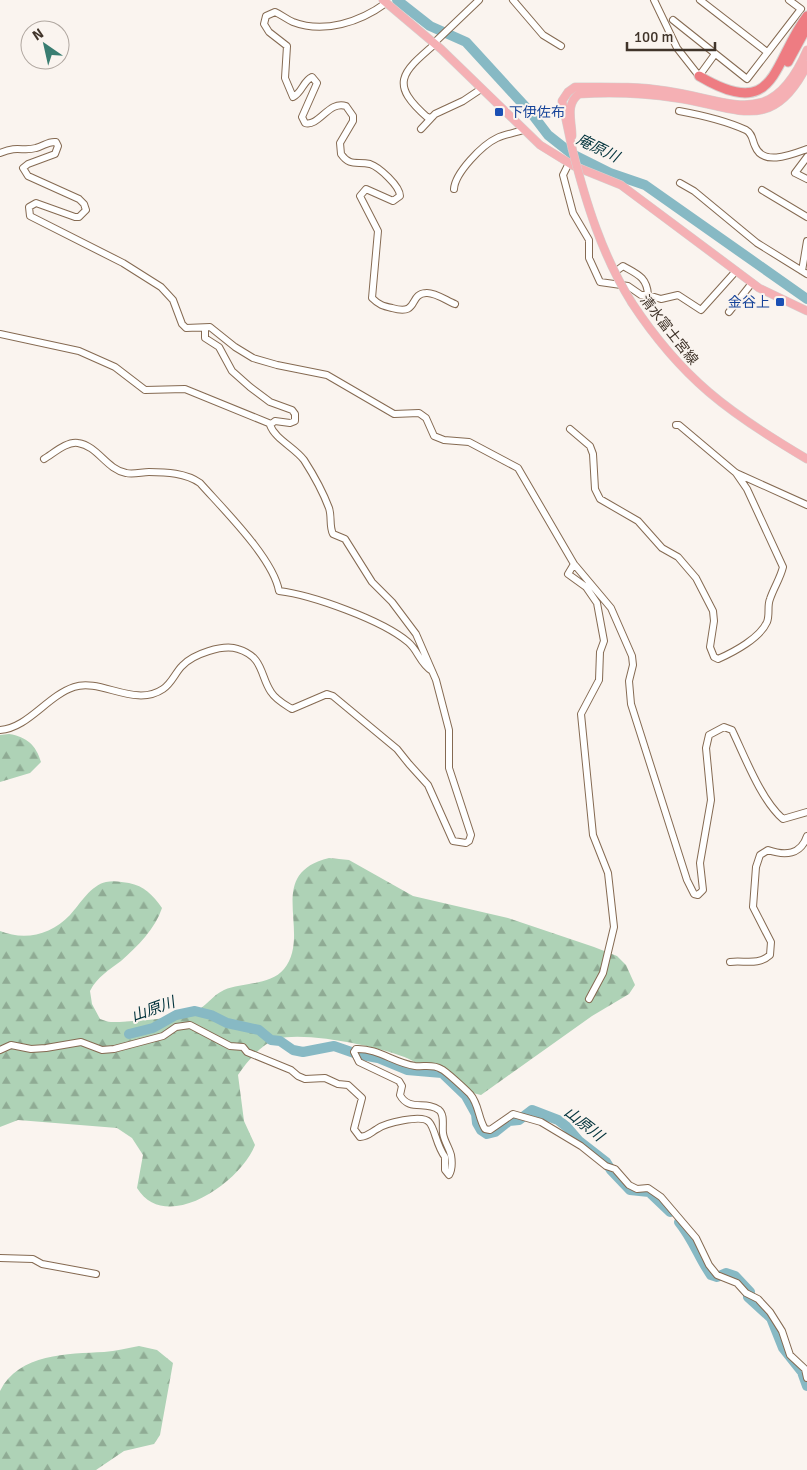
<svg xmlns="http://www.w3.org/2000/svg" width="807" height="1470" font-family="Signika,'Noto Sans JP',sans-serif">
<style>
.forest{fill:url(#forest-firs)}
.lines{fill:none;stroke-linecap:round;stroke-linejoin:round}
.river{stroke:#87b9c4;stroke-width:10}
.minor-casing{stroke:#856a52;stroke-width:8}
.major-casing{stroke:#d5d2d0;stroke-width:9}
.highway-casing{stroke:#d5d2d0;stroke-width:11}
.minor{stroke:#fff;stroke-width:6}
.major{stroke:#f5b0b4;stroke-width:8}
.highway{stroke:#ee7c82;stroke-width:9}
.major-bridge-casing{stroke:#d5d2d0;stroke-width:9;stroke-linecap:butt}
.major-bridge{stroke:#f5b0b4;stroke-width:8}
.transit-dot{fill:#1a4fb4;stroke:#faf4ef;stroke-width:2}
.labels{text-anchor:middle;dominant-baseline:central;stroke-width:4;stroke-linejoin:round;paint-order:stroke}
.transit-label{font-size:14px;fill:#164399;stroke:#faf4ef;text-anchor:start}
.street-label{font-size:14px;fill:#40342a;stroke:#faf4ef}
.water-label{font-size:15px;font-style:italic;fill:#01323b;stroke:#faf4ef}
</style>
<defs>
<pattern id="forest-firs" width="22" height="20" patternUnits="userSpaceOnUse" patternTransform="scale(1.25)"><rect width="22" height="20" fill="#aed2b6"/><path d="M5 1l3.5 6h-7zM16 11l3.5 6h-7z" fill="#8fab94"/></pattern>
</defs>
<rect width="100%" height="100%" fill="#faf4ef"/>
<path class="forest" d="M9 734C27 737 36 745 41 762L30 773 0 782V735Z
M329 858 349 860 413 896 508 918 594 947 617 956 626 965 635 985 629 994 592 1016 481 1095C454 1089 433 1071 409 1059 382 1047 305 1031 277 1039 261 1044 247 1062 238 1075L244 1121 255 1145C241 1182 166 1235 137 1188L143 1155 132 1138 117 1128 18 1120 0 1127V931C25 941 51 935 70 915 80 904 91 885 106 882 114 880 122 882 129 883 144 886 153 895 162 908 155 929 138 946 121 961 109 970 97 977 90 991L92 1004 100 1019C104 1020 108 1022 111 1022 121 1023 187 1017 194 1013 205 1007 213 995 224 990 242 982 270 986 284 969 313 933 263 874 329 858Z
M139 1346 157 1350 173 1363 160 1435 154 1444 124 1451 96 1470H0V1391C19 1353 68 1354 104 1352 116 1351 127 1348 139 1346Z"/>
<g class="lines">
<path class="river" d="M397 0 430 26 466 42 532 114 548 135 572 154 610 173 645 185 807 299
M129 1034 153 1028 176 1015 195 1011 211 1015 227 1023 259 1030 271 1040 280 1041 293 1050 303 1052 334 1046 357 1054 378 1058 407 1070 442 1073 466 1096 476 1114 477 1123 481 1130 487 1134 495 1132 509 1121 519 1120 532 1110 558 1120 567 1127 579 1141 606 1162 611 1170 630 1190 649 1192 670 1212
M679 1222C693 1239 699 1258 711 1275L717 1277 726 1273 735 1276 750 1292 748 1297 771 1318 783 1348 802 1372 807 1386"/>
<defs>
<path id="minor" d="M513 0 543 35 561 46
M654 0 677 48 699 76 715 54
M700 0 767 52
M386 3C360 22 324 34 293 22 286 19 282 15 275 12L266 16 264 24 269 32 287 46 285 78 293 97C302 93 303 81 312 77L317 83 302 117 305 123C319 127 329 100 346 106L353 116V121L340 143 341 154C350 167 357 161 370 164 379 167 400 186 400 196L393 201 366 189 360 196 378 231 372 298C379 305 383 306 392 308 420 316 408 294 426 293 435 292 447 301 455 304
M673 20 747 79 801 9 789 0
M434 43 479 0
M679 111C701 115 724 120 746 130 753 134 752 140 755 146 763 167 793 154 807 149
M432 117 428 118C389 84 401 73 435 44
M421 129 435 114 463 101 481 89
M0 153C19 145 22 152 36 148 44 146 48 141 56 142L58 146 55 154 28 164 23 168 28 176 79 199 84 204 86 210 79 217H75L36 203 29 207 30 216 123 263 161 287 173 300 182 324 186 328 210 327 235 347 253 358 277 365 327 375 394 414 419 413 426 418 434 436 444 440 469 442 518 468 574 564 611 608 632 656 633 665 629 681 631 704 687 880 694 894 698 895 703 890 700 863 711 800 706 748 709 735 724 727 732 730C745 757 761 800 783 819L807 812
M807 157 795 173 807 179
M569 163 563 175 573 213 589 240V258L600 282 628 286 641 295H648L661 299 678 295 701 310 736 271
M680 183 694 191 757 243 807 274
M454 189C455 173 482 145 497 138 505 134 515 133 523 130
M762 190 807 217
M619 269 623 266C637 274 647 277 648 295
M802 271 807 241
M729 312 752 283
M0 334 79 351 115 367 145 390 185 389 271 424
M676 425H679L736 473 807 505
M570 429 590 446 593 454 595 489 600 499 638 521 662 548 678 557 696 578 713 611 714 621 710 647 714 657 718 659C734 652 760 638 767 622 770 614 767 606 770 599 774 587 780 579 783 567L747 489 736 473
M44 459C54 453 67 441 78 443 98 446 106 469 126 473 133 475 142 472 149 472 166 472 186 473 200 483 223 509 273 558 279 591 312 595 382 620 408 642 418 650 420 664 432 671
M574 564 568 574 586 587 597 603 604 641 600 652 599 680 581 714 593 835 608 873 614 927 603 973 589 999
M0 730C28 728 47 696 74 687 101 678 135 708 163 689 172 683 175 673 182 666 193 654 223 644 238 649 264 657 260 676 271 692 276 700 284 704 292 709L327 694 333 696 397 749 409 764 428 785 453 841 466 843 469 841 471 835 449 768V730L436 680 416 634 392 602 372 582 345 539 333 534C329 526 332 517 329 508 323 492 313 474 304 460 294 447 275 439 270 425L275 421 290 423 295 421V414L292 410 270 402 250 387 232 371 219 347 205 338V329
M730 962C744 960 758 966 770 955L771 942 753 907 756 867 760 855 768 850C785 856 801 855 807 836
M0 1050 11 1045 31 1049 46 1048 81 1042 102 1050 114 1049 163 1036 176 1027 190 1025 230 1046 243 1047 247 1052 291 1070 298 1076 305 1079 325 1078 338 1084 348 1085 362 1098 354 1129 360 1137C369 1136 370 1133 377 1129 385 1123 422 1114 429 1122 435 1128 436 1145 445 1157V1170L449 1175C452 1170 452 1161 451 1155 449 1147 444 1141 443 1133 442 1126 445 1115 439 1110 426 1100 409 1112 400 1095L402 1086 399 1081 359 1062 354 1052 356 1049C378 1048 394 1063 415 1066 424 1067 433 1064 441 1069 446 1071 466 1090 470 1094 479 1104 478 1118 485 1129L490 1130 513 1114 541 1122 581 1146 606 1166 615 1169 629 1185 637 1189 648 1188 661 1197 696 1238 709 1265 717 1275 737 1283 746 1293 758 1299 770 1312 782 1331 790 1355 805 1369 807 1378
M0 1258 33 1259 42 1264 96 1274"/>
<path id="major" d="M383 0 441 49 540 145 574 166 621 185 759 288 807 311
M572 136C572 121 565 104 579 94 612 92 643 93 676 98 735 106 772 136 807 65
M572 148 562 101 568 92 575 87C606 87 636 86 667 91 734 101 772 131 807 50
M632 303C682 379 729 413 807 459"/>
<path id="highway" d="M788 62 807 27
M699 76C777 122 771 65 807 16"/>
</defs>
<use href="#minor" class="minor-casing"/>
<use href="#major" class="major-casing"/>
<use href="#highway" class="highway-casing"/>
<use href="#minor" class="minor"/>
<use href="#major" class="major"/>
<use href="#highway" class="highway"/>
<defs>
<path id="major-bridge" d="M572 148C586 203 602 255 632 303"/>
</defs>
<use href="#major-bridge" class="major-bridge-casing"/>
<use href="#major-bridge" class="major-bridge"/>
</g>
<g class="transit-dot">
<rect x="494" y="107" width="10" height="10" rx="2.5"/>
<rect x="775" y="297" width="10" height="10" rx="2.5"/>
</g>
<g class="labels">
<g class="transit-label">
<text x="509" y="112">下伊佐布</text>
<text x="770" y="302" text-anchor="end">金谷上</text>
</g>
<g class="street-label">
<text transform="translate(669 330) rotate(52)">清水富士宮線</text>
</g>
<g class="water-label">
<text transform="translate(598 148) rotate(26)">庵原川</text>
<text transform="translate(153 1009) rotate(-20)">山原川</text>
<text transform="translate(584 1124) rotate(38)">山原川</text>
</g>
</g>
<g transform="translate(45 45) rotate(326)"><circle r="24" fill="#faf4ef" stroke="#b0a7a0"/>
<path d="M0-4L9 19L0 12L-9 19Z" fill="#397d71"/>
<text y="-8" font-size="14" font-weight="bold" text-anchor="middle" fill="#40342a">N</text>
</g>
<path d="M627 42v8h88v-8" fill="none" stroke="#40342a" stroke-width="2.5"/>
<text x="634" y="42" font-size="15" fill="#40342a" stroke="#faf4ef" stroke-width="4" paint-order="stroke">100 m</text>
</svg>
